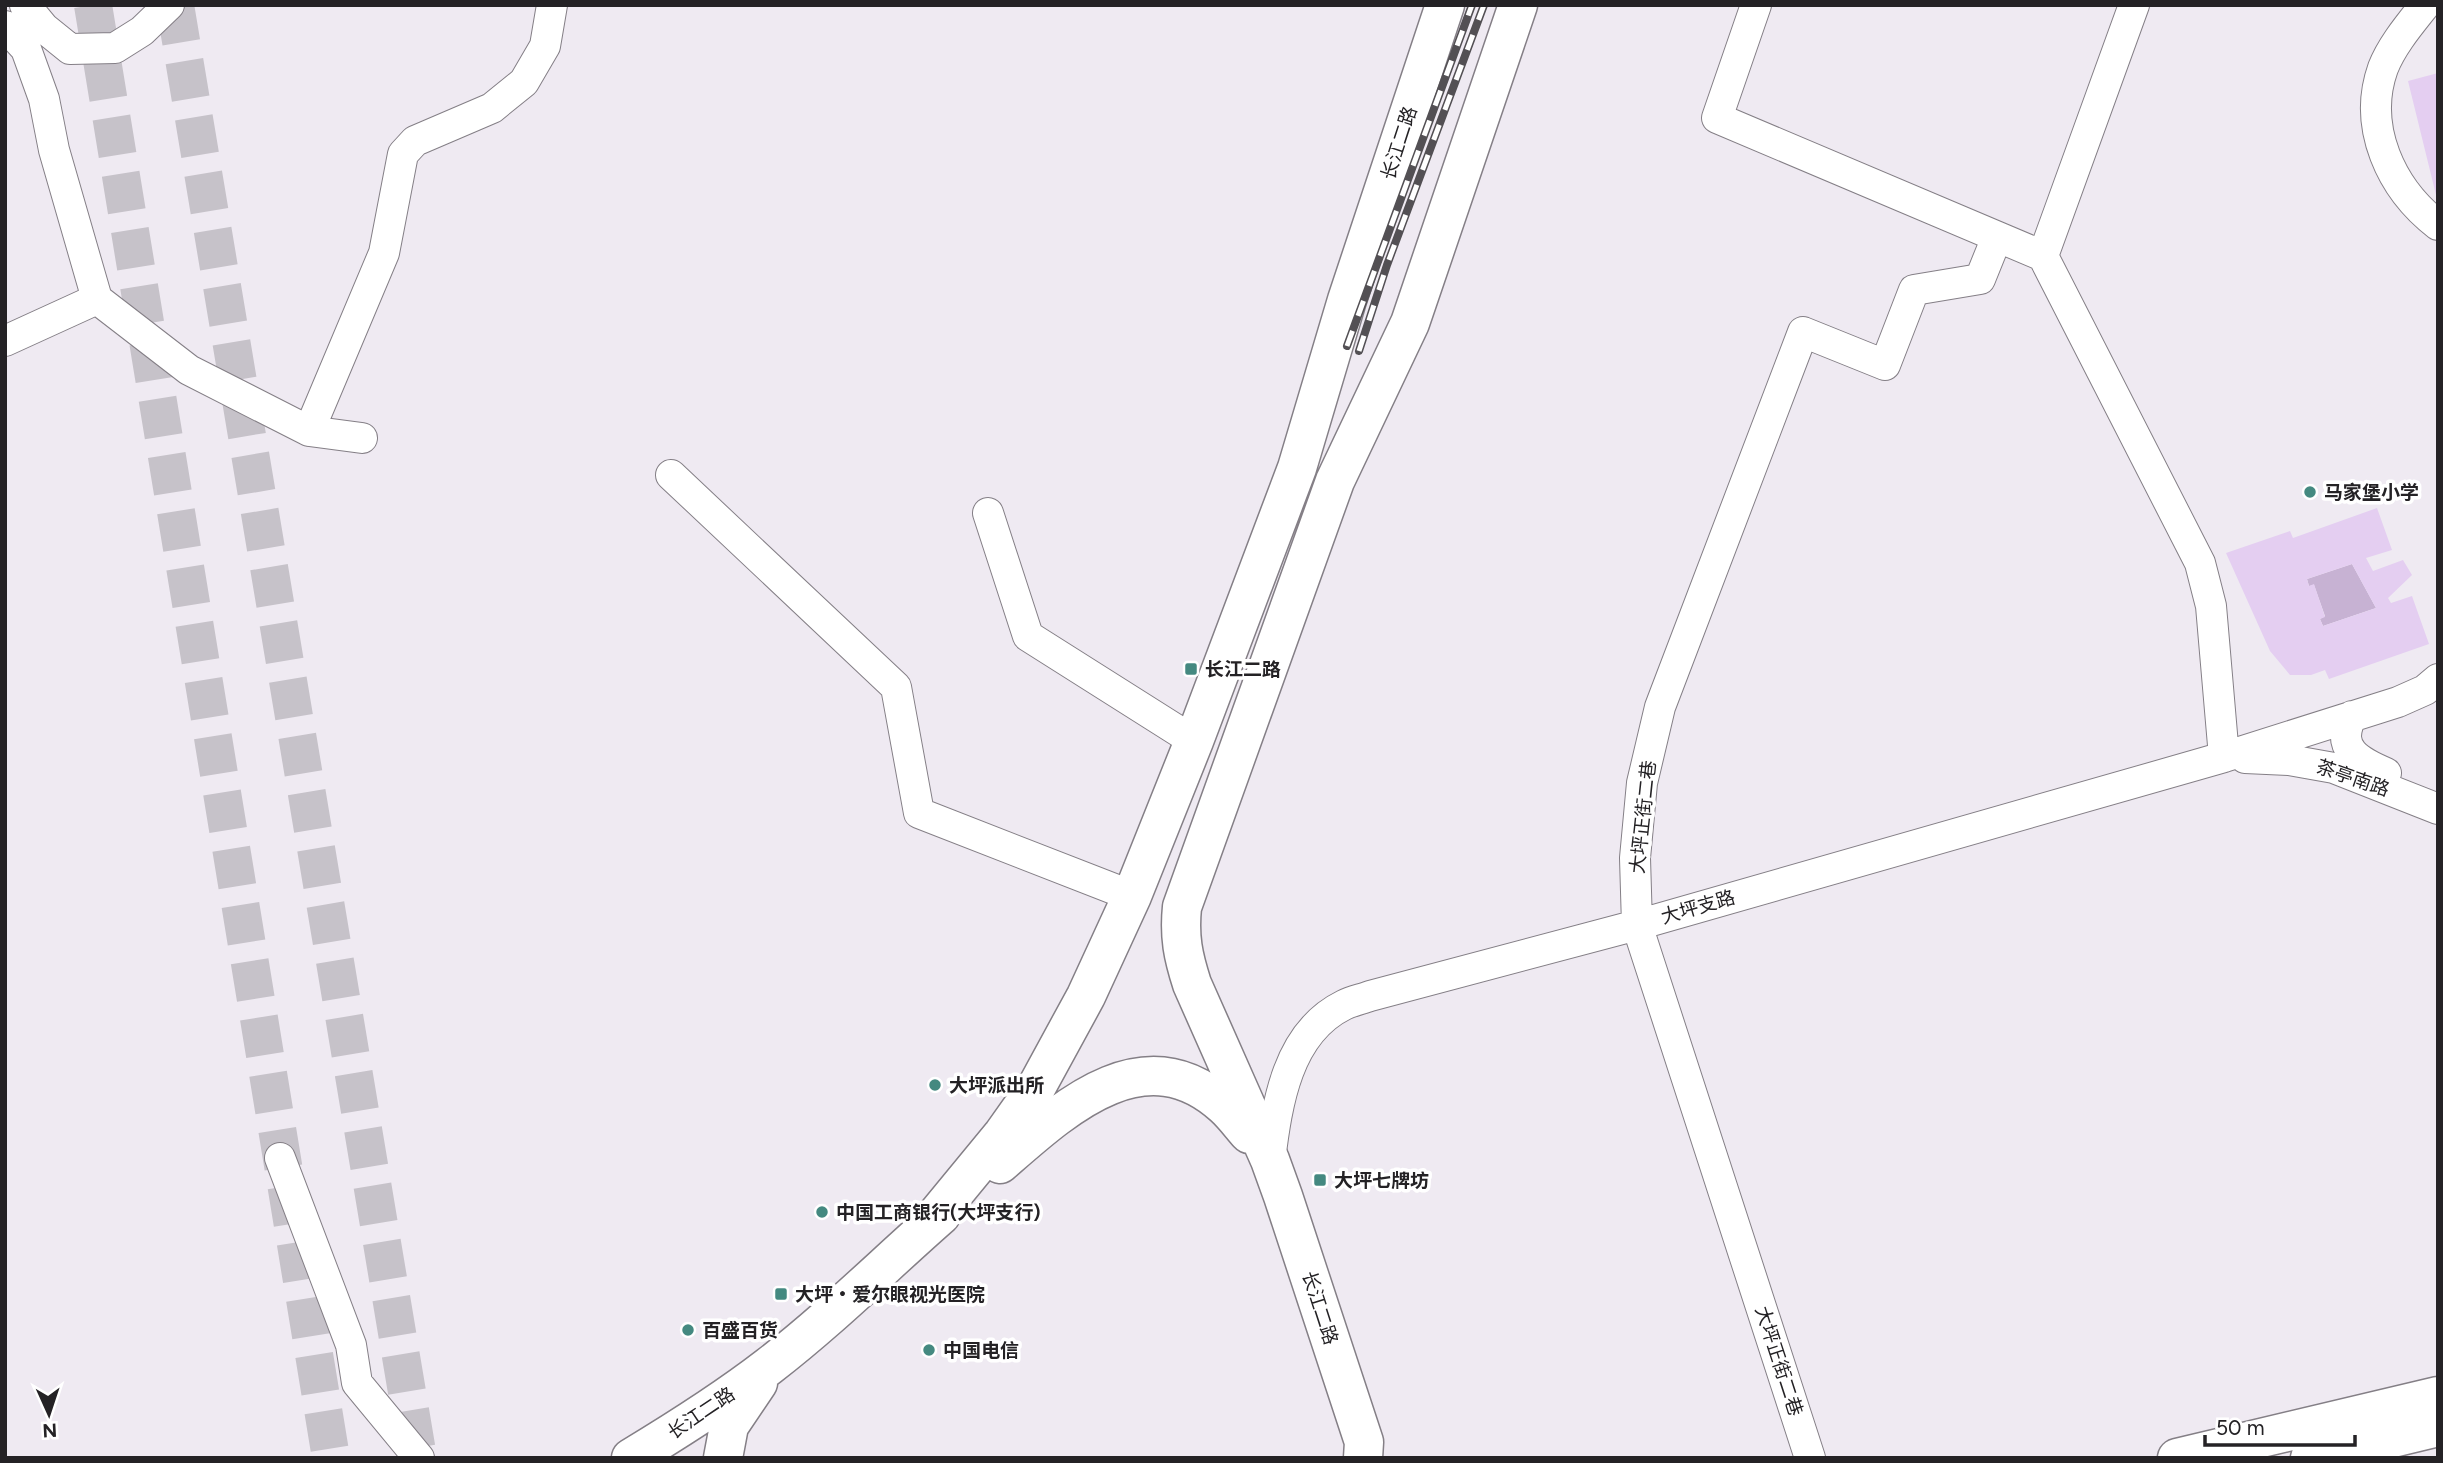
<svg xmlns="http://www.w3.org/2000/svg" width="2443" height="1463" font-family="Figtree,'Noto Sans SC',sans-serif">
<style>
.green{fill:#c7b2d3}
.building{fill:#e4cef1;fill-rule:evenodd}
.lines{fill:none;stroke-linecap:round;stroke-linejoin:round}
.highway-tunnel{stroke:#c6c2c9;stroke-width:38;stroke-dasharray:38 19;stroke-linecap:butt}
.minor-casing{stroke:#847f86;stroke-width:32}
.major-casing{stroke:#847f86;stroke-width:41}
.minor{stroke:#fff;stroke-width:30}
.major{stroke:#fff;stroke-width:38}
.rail-casing{stroke:#535054;stroke-width:8}
.rail{stroke:#fff;stroke-width:5;stroke-dasharray:16;stroke-linecap:butt}
.poi-dot{fill:#448980;stroke:#fff;stroke-width:2.5}
.labels{text-anchor:middle;dominant-baseline:central;stroke-width:7;stroke-linejoin:round;paint-order:stroke}
.street-label{font-size:19px;fill:#242225;stroke:#fff}
.poi-label{font-size:19px;font-weight:bold;fill:#242225;stroke:#fff;text-anchor:start}
</style>
<rect width="100%" height="100%" fill="#efeaf2"/>
<path class="green" d="M2352 564 2376 608 2323 626 2320 619 2325 616 2314 585 2309 586 2307 579Z"/>
<path class="building" d="M2438 73V199H2437L2408 81Z
M2377 508 2392 550 2366 558 2373 571 2403 560 2412 575 2388 598 2391 603 2412 596 2429 644 2329 679 2325 670 2311 675H2290L2270 651 2226 553 2290 531 2293 538ZM2352 564 2376 608 2323 626 2320 619 2325 617 2314 584 2309 586 2307 579Z"/>
<g class="lines">
<path class="highway-tunnel" d="M93 5 331 1458
M175 5 418 1458"/>
<defs>
<path id="minor" d="M25 5 44 28 70 49 115 48 142 31 169 5
M1756 5 1717 118 2043 256 2200 563 2211 606 2224 757
M2425 5C2410 24 2392 45 2383 68 2362 127 2391 189 2438 225
M5 26 26 49 44 99 54 150 97 299 189 370 309 431 362 438
M2043 256 2134 5
M5 341 97 299
M309 431 384 253 403 154 415 141 492 108 524 82 545 46 552 5
M671 475 896 687 919 813 1132 896
M988 513 1028 636 1194 741
M2352 716C2334 749 2360 762 2386 773
M2245 758 2289 760 2334 768 2438 809
M280 1158 351 1345 357 1383 419 1458
M1270 1160C1277 1104 1287 1033 1344 1005 1352 1001 1362 999 1370 996L1637 925 2224 757 2398 702 2425 690 2438 679
M1810 1458 1637 925 1635 858 1642 783 1660 707 1803 332 1885 365 1914 290 1980 279 1997 237"/>
<path id="major" d="M1000 1164C1062 1110 1143 1033 1224 1106 1233 1114 1241 1125 1249 1134
M924 1230 1003 1134 1037 1086 1086 996 1132 896 1194 741 1297 468 1347 300 1445 5
M631 1458C679 1429 725 1400 769 1366 830 1319 884 1265 941 1215
M723 1458 729 1426 758 1383
M1363 1458 1364 1442 1283 1196 1270 1160 1192 984C1183 956 1179 937 1182 907L1335 481 1410 323 1518 5
M2177 1458 2438 1396
M2310 1458 2438 1427"/>
</defs>
<use href="#minor" class="minor-casing"/>
<use href="#major" class="major-casing"/>
<use href="#minor" class="minor"/>
<use href="#major" class="major"/>
<defs>
<path id="rail" d="M1347 346 1472 5
M1359 351 1387 265 1484 5"/>
</defs>
<use href="#rail" class="rail-casing"/>
<use href="#rail" class="rail"/>
</g>
<g class="poi-dot">
<circle cx="2310" cy="492" r="7"/>
<rect x="1184" y="662" width="14" height="14" rx="3.5"/>
<circle cx="935" cy="1085" r="7"/>
<rect x="1313" y="1173" width="14" height="14" rx="3.5"/>
<circle cx="822" cy="1212" r="7"/>
<rect x="774" y="1287" width="14" height="14" rx="3.5"/>
<circle cx="688" cy="1330" r="7"/>
<circle cx="929" cy="1350" r="7"/>
</g>
<g class="labels">
<g class="street-label">
<text transform="translate(1399 143) rotate(-72)">长江二路</text>
<text transform="translate(2353 778) rotate(19)">茶亭南路</text>
<text transform="translate(1643 817) rotate(-84)">大坪正街二巷</text>
<text transform="translate(1698 907) rotate(-16)">大坪支路</text>
<text transform="translate(1320 1308) rotate(72)">长江二路</text>
<text transform="translate(1779 1361) rotate(72)">大坪正街二巷</text>
<text transform="translate(701 1413) rotate(-34)">长江二路</text>
</g>
<g class="poi-label">
<text x="2324" y="492">马家堡小学</text>
<text x="1205" y="669">长江二路</text>
<text x="949" y="1085">大坪派出所</text>
<text x="1334" y="1180">大坪七牌坊</text>
<text x="836" y="1212">中国工商银行(大坪支行)</text>
<text x="795" y="1294">大坪‧爱尔眼视光医院</text>
<text x="702" y="1330">百盛百货</text>
<text x="943" y="1350">中国电信</text>
</g>
</g>
<rect width="2443" height="1463" fill="none" stroke="#242225" stroke-width="14"/>
<g transform="translate(49 1414) rotate(177)" stroke="#ffffff" stroke-width="5" paint-order="stroke">
<path d="M0-5L12 26L0 18L-12 26Z" fill="#242225"/>
<text y="-10" font-size="19" font-weight="bold" text-anchor="middle" fill="#242225">N</text>
</g>
<path d="M2205 1435v10h150v-10" fill="none" stroke="#242225" stroke-width="3.5"/>
<text x="2216" y="1435" font-size="21" fill="#242225" stroke="#ffffff" stroke-width="5" paint-order="stroke">50 m</text>
</svg>
